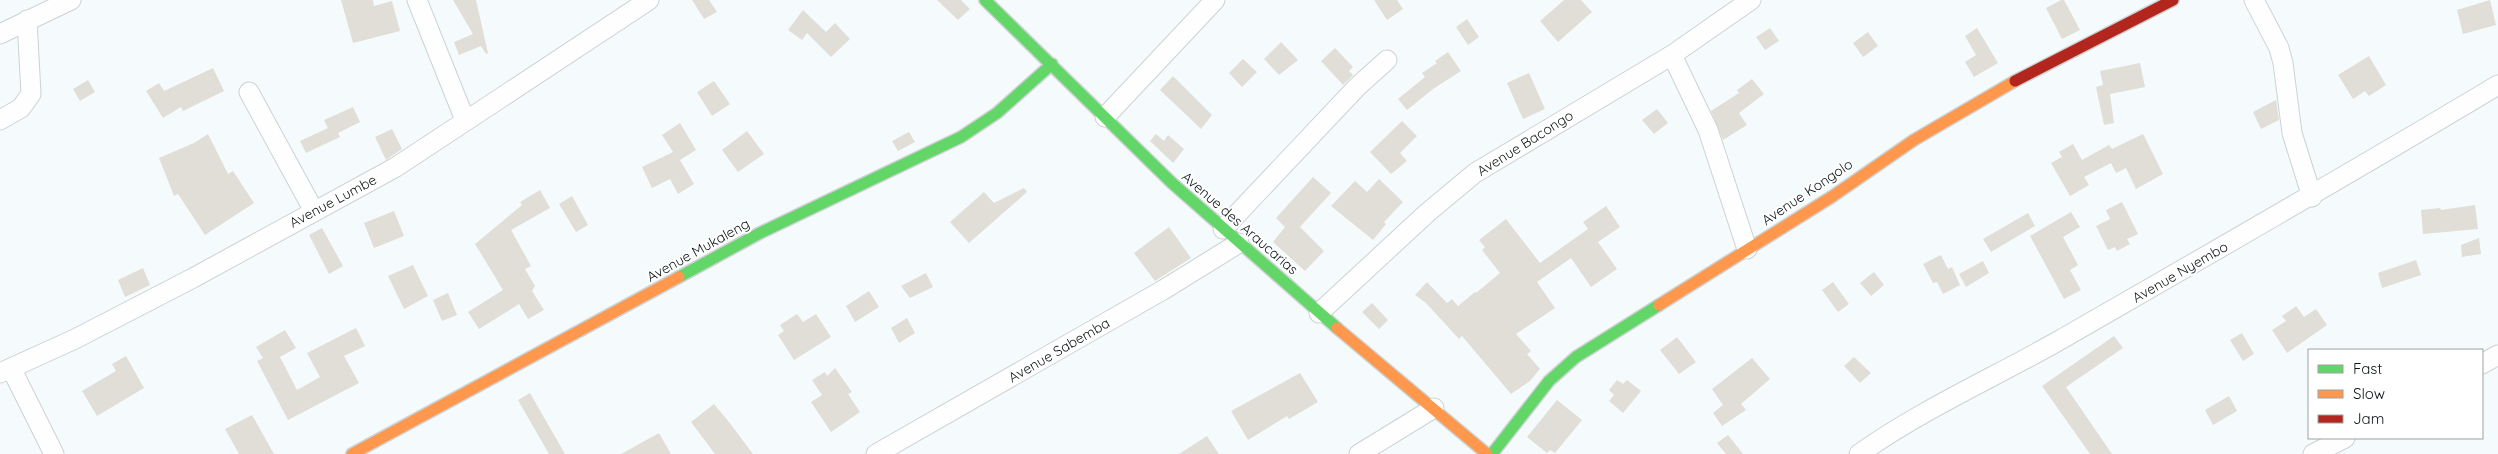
<svg xmlns="http://www.w3.org/2000/svg" width="2498" height="454" font-family="Quicksand,sans-serif">
<style>
.building{fill:#e0ded6}
.lines{fill:none;stroke-linecap:round;stroke-linejoin:round}
.street-casing{stroke:#ccd2d3;stroke-width:21}
.fast-casing{stroke:#ccd2d3;stroke-width:14}
.slow-casing{stroke:#ccd2d3;stroke-width:14}
.jam-casing{stroke:#ccd2d3;stroke-width:14}
.street{stroke:#fefeff;stroke-width:19}
.fast{stroke:#63d668;stroke-width:11}
.slow{stroke:#ff974d;stroke-width:11}
.jam{stroke:#b3261e;stroke-width:11}
.labels{text-anchor:middle;dominant-baseline:central;stroke-width:4;stroke-linejoin:round;paint-order:stroke}
.street-label{font-size:14px;fill:#0c1314;stroke:#fff}
</style>
<rect width="100%" height="100%" fill="#f5fbfc"/>
<path class="building" d="M341 0H373L374 6 392 1 400 31 353 43Z
M453 0H476L488 53 486 54 481 46 459 55 454 42 473 34Z
M692 0H709L717 12 704 19Z
M937 0H961L970 9 958 20Z
M1374 0H1397L1403 9 1387 20Z
M1564 0H1581L1592 12 1558 42 1540 21Z
M2061 0H2064L2080 30 2062 39 2046 8Z
M2490 0 2496 25 2463 34 2457 10Z
M803 10 826 32 835 23 850 39 831 57 807 33 802 40 788 30Z
M1467 19 1479 37 1468 45 1456 27Z
M1770 28 1779 41 1765 50 1756 37Z
M1977 28 1998 63 1974 77 1965 62 1976 55 1965 36Z
M1868 32 1878 46 1863 57 1853 43Z
M1281 42 1298 60 1279 75 1264 59Z
M1335 48 1353 67 1349 71 1353 75 1343 85 1321 61Z
M1448 52 1461 71 1433 89 1407 110 1398 99 1425 77 1422 73 1437 63 1435 61Z
M2369 56 2386 85 2369 96 2365 91 2353 99 2338 75Z
M1243 59 1257 72 1242 87 1229 73Z
M2140 63 2145 87 2110 94 2114 123 2104 125 2096 87 2103 85 2100 71Z
M213 68 224 91 183 111 181 107 163 118 146 91 159 83 164 91Z
M1529 73 1545 109 1523 119 1507 83Z
M1173 76 1212 115 1201 129 1160 90Z
M1752 79 1764 94 1739 113 1747 125 1723 140 1711 111 1739 93 1737 90Z
M88 80 95 92 80 101 73 89Z
M714 81 730 104 712 116 697 92Z
M2276 100 2279 120 2261 129 2253 112Z
M353 107 360 122 338 133 340 137 306 153 300 141 328 128 324 120Z
M1657 109 1668 123 1654 134 1642 120Z
M1402 121 1417 136 1400 153 1407 161 1391 174 1370 152Z
M680 123 696 150 680 160 694 184 678 194 670 179 652 188 642 167 673 152 662 135Z
M392 129 402 149 386 160 375 137Z
M747 131 764 154 738 172 722 150Z
M909 132 915 142 898 151 892 141Z
M208 134 228 174 233 171 254 203 205 235 178 194 174 196 159 158 194 143Z
M1156 134 1164 141 1168 135 1184 149 1173 163 1150 141Z
M2143 134 2163 174 2136 189 2126 168 2116 173 2111 163 2084 177 2089 185 2070 196 2051 163 2062 157 2059 152 2073 144 2082 160 2109 145 2112 149Z
M1313 177 1331 193 1300 227 1324 251 1305 271 1273 242 1285 227 1276 218Z
M1379 179 1403 202 1384 222 1386 224 1373 240 1331 206 1355 181 1367 192Z
M1024 188 1027 192 969 243 950 222 984 192 994 203Z
M540 190 550 208 511 230 531 266 525 269 535 286 532 291 544 310 528 319 519 304 479 329 468 312 503 290 475 244 522 205 520 202Z
M572 196 588 225 576 232 559 204Z
M2122 202 2138 234 2127 239 2130 244 2117 251 2115 247 2108 250 2096 226 2110 219 2106 210Z
M2475 205 2478 229 2423 234 2421 210 2440 208 2441 210Z
M1606 206 1620 227 1598 242 1617 269 1591 287 1571 258 1537 282 1555 308 1516 334 1531 351 1527 354 1540 369 1530 381 1511 394 1462 336 1459 339 1426 303 1415 295 1427 282 1447 303 1452 299 1458 306 1475 292 1476 293 1500 273 1482 250 1485 247 1479 240 1506 219 1540 263 1588 229 1583 222Z
M394 211 404 236 374 248 364 223Z
M2071 212 2080 227 2063 237 2078 265 2070 270 2081 290 2064 299 2030 236Z
M2028 213 2035 226 1991 252 1983 239Z
M1169 227 1191 258 1155 281 1134 253Z
M322 228 343 266 329 274 309 235Z
M2479 238 2481 254 2462 257 2461 245Z
M1941 255 1948 269 1952 267 1960 285 1943 294 1937 282 1933 283 1923 264Z
M2416 260 2421 275 2382 288 2378 273Z
M1983 261 1989 273 1966 287 1959 274Z
M413 265 428 296 404 309 388 276Z
M143 268 150 285 125 297 118 280Z
M1874 272 1884 285 1871 296 1860 283Z
M926 273 933 287 910 298 901 286Z
M1833 282 1849 304 1838 312 1822 290Z
M869 291 879 307 855 322 846 306Z
M448 293 457 315 442 321 433 300Z
M1372 303 1388 320 1379 329 1362 312Z
M2296 306 2304 317 2316 309 2327 325 2287 353 2272 330 2286 321 2282 316Z
M797 314 803 322 816 314 831 337 794 360 778 335 784 331 780 325Z
M907 318 915 333 899 343 891 328Z
M356 328 365 346 344 356 359 383 288 420 257 361 263 358 256 347 285 330 296 348 280 357 297 390 320 377 307 353Z
M2242 333 2254 354 2243 361 2230 340Z
M2114 336 2123 348 2066 387 2112 454H2090L2042 386Z
M1677 337 1696 362 1679 374 1660 350Z
M126 356 144 388 97 416 82 391 116 371 112 364Z
M1854 357 1871 373 1860 383 1844 366Z
M1752 358 1770 379 1741 404 1746 410 1722 426 1713 413 1723 405 1712 389Z
M835 368 852 392 848 394 860 412 831 432 811 402 822 395 812 380 825 372 827 376Z
M1300 373 1318 402 1289 419 1287 416 1248 440 1231 411Z
M1617 380 1623 384 1627 380 1641 391 1623 413 1609 401 1614 395 1609 390Z
M530 393 565 454H549L518 400Z
M2229 396 2237 411 2213 425 2205 410Z
M1557 400 1582 420 1555 453 1550 450 1547 453 1527 437Z
M714 404 729 422 753 454H715L691 422Z
M252 415 274 454H239L225 429Z
M659 433 671 454H621Z
M1728 435 1743 454H1726L1717 443Z
M1207 436 1219 454H1179Z"/>
<g class="lines">
<defs>
<path id="street" d="M417 0 465 120
M2254 0 2279 48 2283 63 2292 133 2312 197
M0 34 71 0
M1672 55 1708 130 1747 249
M249 92 314 211
M1105 117 1215 0
M0 120 21 108 31 94 27 20
M1223 229 1357 87 1387 60
M1319 313 1427 213 1475 173 1672 55 1751 0
M2482 364 2498 355
M11 368 54 454
M0 373 75 339 193 278 396 167 649 0
M876 454 1163 290 1239 243
M1359 454 1434 408
M1859 454C1921 410 1993 378 2060 340 2206 256 2353 172 2498 85
M2313 454 2345 438"/>
<path id="fast" d="M985 0 1172 183 1337 328
M679 277 760 233 961 137 997 113 1052 64
M1492 454 1549 381 1576 357 1659 305"/>
<path id="slow" d="M1659 305 1833 196 1914 140 2015 81
M1337 328 1487 454
M352 454 679 277"/>
<path id="jam" d="M2015 81 2173 0"/>
</defs>
<use href="#street" class="street-casing"/>
<use href="#fast" class="fast-casing"/>
<use href="#slow" class="slow-casing"/>
<use href="#jam" class="jam-casing"/>
<use href="#street" class="street"/>
<use href="#fast" class="fast"/>
<use href="#slow" class="slow"/>
<use href="#jam" class="jam"/>
</g>
<g class="labels">
<g class="street-label">
<text transform="translate(1525 143) rotate(-32)">Avenue Bacongo</text>
<text transform="translate(1807 192) rotate(-34)">Avenue Kongolo</text>
<text transform="translate(333 201) rotate(-28)">Avenue Lumbe</text>
<text transform="translate(1240 223) rotate(41)">Avenue des Araucarias</text>
<text transform="translate(698 250) rotate(-29)">Avenue Mukaleng</text>
<text transform="translate(2180 272) rotate(-30)">Avenue Nyembo</text>
<text transform="translate(1059 350) rotate(-30)">Avenue Sabemba</text>
</g>
</g>
<rect x="2308" y="349" width="175" height="90" fill="#ffffff" stroke="#9ea1a1"/>
<rect x="2318" y="365" width="25" height="8" fill="#63d668" stroke="#9ea1a1"/>
<text x="2353" y="374" font-size="15" fill="#0c1314">Fast</text>
<rect x="2318" y="390" width="25" height="8" fill="#ff974d" stroke="#9ea1a1"/>
<text x="2353" y="399" font-size="15" fill="#0c1314">Slow</text>
<rect x="2318" y="415" width="25" height="8" fill="#b3261e" stroke="#9ea1a1"/>
<text x="2353" y="424" font-size="15" fill="#0c1314">Jam</text>
</svg>
